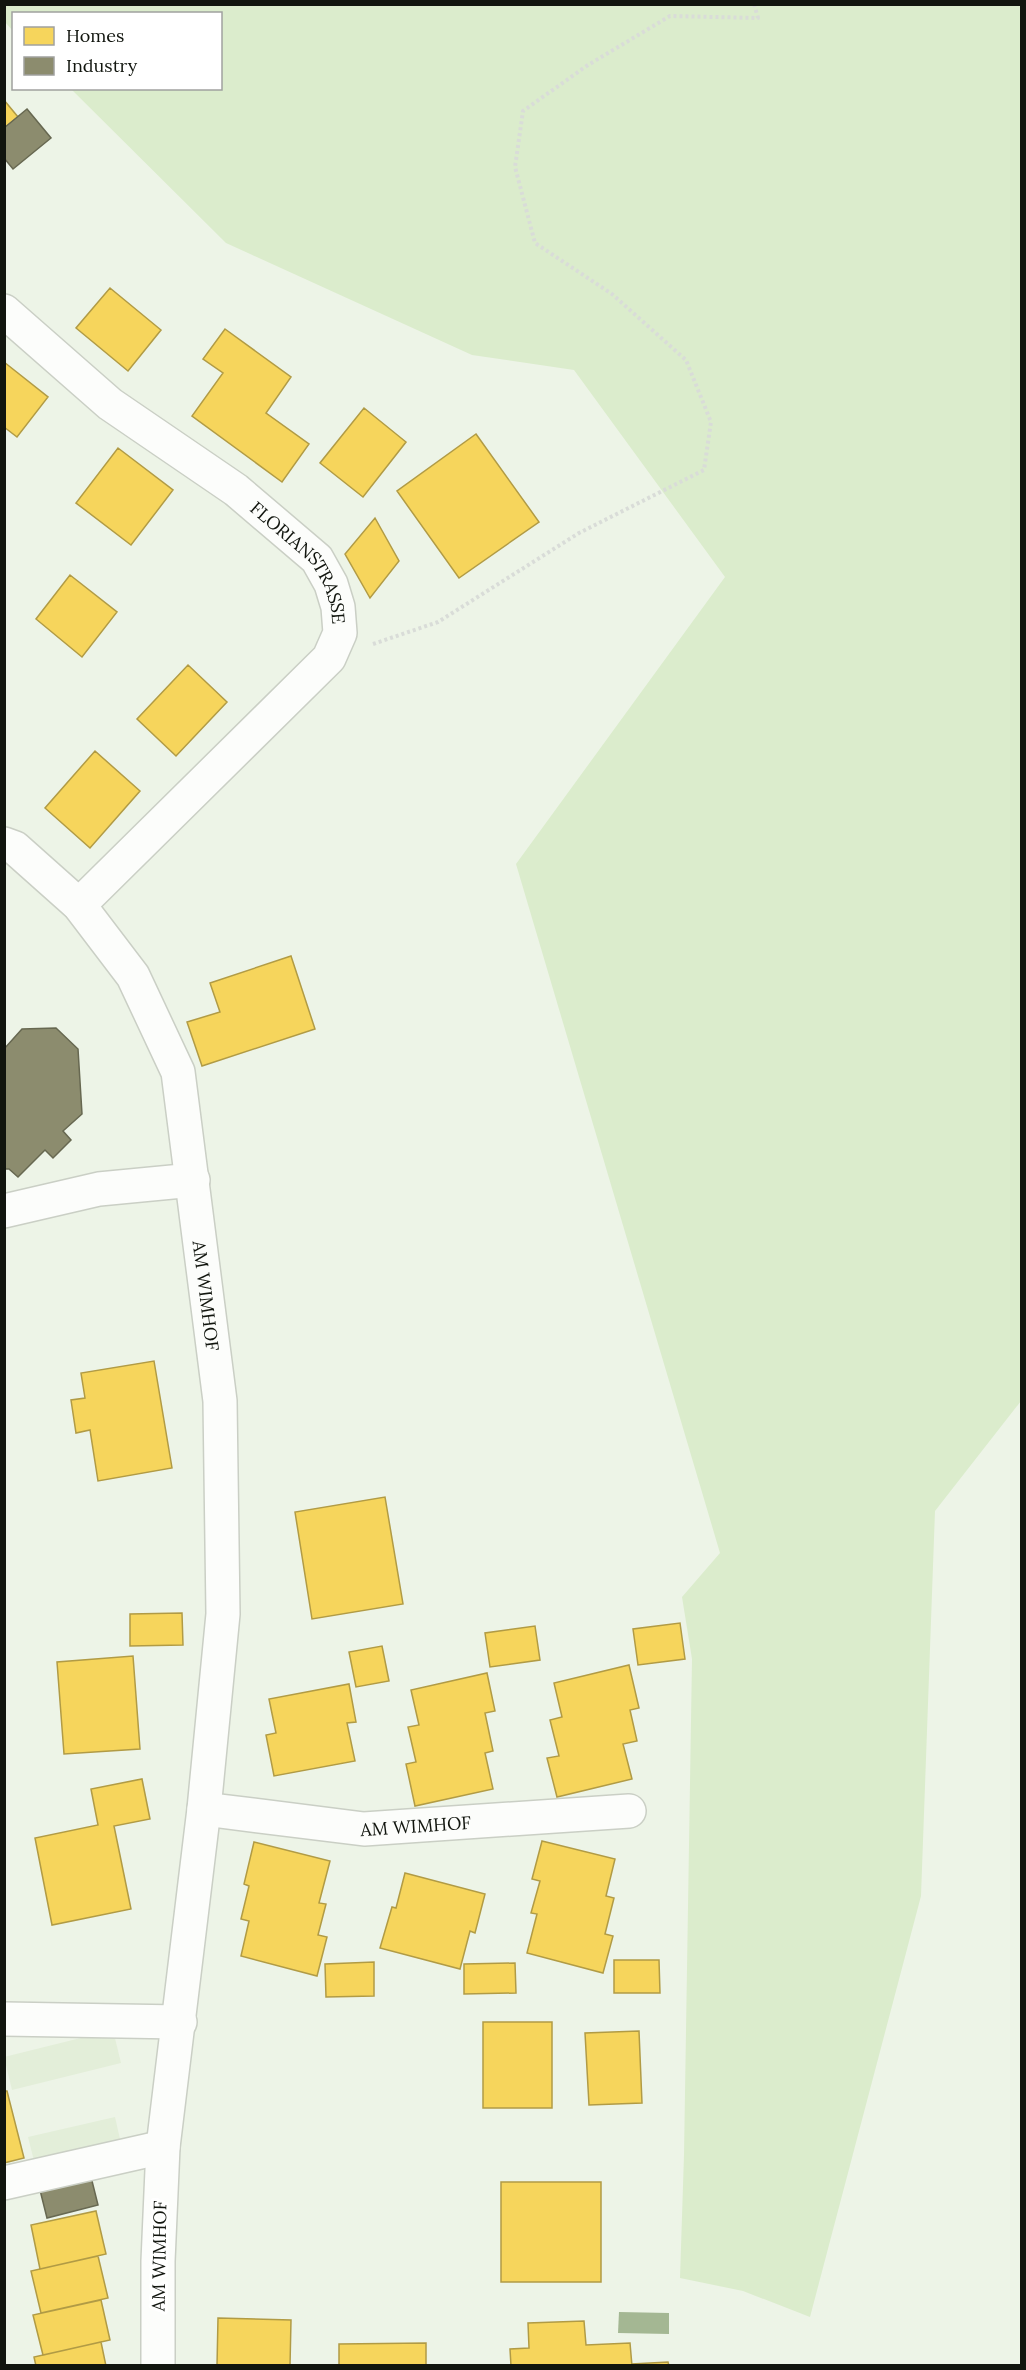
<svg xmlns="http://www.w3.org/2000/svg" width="1026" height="2370" font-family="Lora,serif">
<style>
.built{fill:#e3eed9}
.green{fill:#dbeccc}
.water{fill:#a4b793}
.homes{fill:#f6d55c;stroke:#b19b45;stroke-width:1.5}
.industry{fill:#8c8c6e;stroke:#676851;stroke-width:1.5}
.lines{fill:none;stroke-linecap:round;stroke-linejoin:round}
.minor-casing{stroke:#cacfc5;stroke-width:36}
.path{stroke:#d9dcd8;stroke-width:4;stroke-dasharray:3 3;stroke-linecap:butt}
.minor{stroke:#fcfdfb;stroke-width:33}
.labels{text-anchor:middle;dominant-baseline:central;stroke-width:6;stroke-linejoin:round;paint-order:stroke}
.street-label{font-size:18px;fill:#11150e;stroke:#fff}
</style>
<rect width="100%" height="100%" fill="#edf4e7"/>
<path class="built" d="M113 2030 121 2063 12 2090 4 2057Z
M115 2117 122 2148 36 2169 28 2137Z"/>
<path class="green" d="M4 5H1021V1401L935 1511 921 1896 810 2317 743 2291 680 2278 684 2155 692 1659 682 1597 720 1553 516 864 725 577 574 370 472 355 226 243 71 89 220 88V14H14L13 31 5 22Z"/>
<path class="water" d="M619 2312 669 2313V2334L618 2333Z"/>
<path class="homes" d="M4 100 18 117 4 128Z
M110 288 161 330 128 371 76 328Z
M225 329 291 377 266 413 309 444 282 482 192 416 223 373 203 359Z
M4 362 48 397 17 437 4 427Z
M364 408 406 442 363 497 320 463Z
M476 434 539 522 459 578 397 491Z
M118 448 173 490 131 545 76 503Z
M375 518 399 561 370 598 345 554Z
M70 575 117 612 82 657 36 619Z
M188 665 227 702 176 756 137 719Z
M95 751 140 791 90 848 45 808Z
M291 956 315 1029 202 1066 187 1022 220 1012 210 983Z
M154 1361 172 1468 98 1481 90 1430 76 1433 71 1400 85 1398 81 1373Z
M385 1497 403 1604 312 1619 295 1512Z
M182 1613 183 1645 130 1646V1614Z
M680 1623 685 1659 638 1665 633 1629Z
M535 1626 540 1660 490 1667 485 1633Z
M382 1646 389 1681 356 1687 349 1652Z
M133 1656 140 1749 64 1754 57 1662Z
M629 1665 639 1708 630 1710 637 1741 623 1744 632 1779 557 1797 547 1758 559 1756 550 1720 562 1717 554 1683Z
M487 1673 495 1711 485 1713 493 1751 485 1753 493 1789 415 1806 406 1764 416 1762 408 1727 419 1725 411 1690Z
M349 1684 356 1722 347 1723 355 1761 274 1776 266 1735 276 1733 269 1699Z
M142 1779 150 1819 114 1826 131 1909 52 1925 35 1838 98 1825 91 1789Z
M542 1841 615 1859 606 1896 614 1898 605 1934 613 1936 603 1973 527 1953 537 1914 531 1913 540 1881 532 1879Z
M254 1842 330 1861 319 1903 326 1904 318 1935 327 1937 317 1976 241 1956 249 1921 241 1919 249 1886 244 1884Z
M405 1873 485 1894 475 1933 470 1931 460 1969 380 1948 392 1907 396 1908Z
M614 1960H659L660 1993H614Z
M374 1962V1996L326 1997 325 1964Z
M515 1963 516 1993 464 1994V1964Z
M483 2022H552V2108H483Z
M639 2031 642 2103 589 2105 585 2033Z
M4 2091H7L24 2158 4 2163Z
M501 2182H601V2282H501Z
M96 2211 106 2254 40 2269 31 2225Z
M98 2256 108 2298 41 2313 31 2271Z
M101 2300 110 2340 43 2355 33 2315Z
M218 2318 291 2320 290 2366H217Z
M584 2321 586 2345 630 2343 632 2366H511L510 2349 529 2348 528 2323Z
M101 2342 106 2366H36L34 2357Z
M426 2343V2366H339V2344Z
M668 2362 669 2366H632V2364Z"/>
<path class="industry" d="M27 109 51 138 13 169 4 158V128Z
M56 1028 78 1049 82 1114 63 1131 71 1140 53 1158 45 1150 18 1177 9 1169H4V1049L22 1029Z
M90 2173 98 2205 47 2218 39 2186Z"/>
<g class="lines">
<defs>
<g id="minor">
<path id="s1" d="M4 311 110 404 236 490 317 559 331 584 338 607 340 633 329 658 79 905"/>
<path id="s2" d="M4 844 15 848 79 905 133 976 178 1072 220 1401 223 1614 204 1809 163 2147 158 2261V2366"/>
<path d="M4 1211 99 1189 193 1180"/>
<path id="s3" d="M204 1809 364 1829 629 1811"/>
<path d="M4 2019 180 2022"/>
<path d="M4 2183 163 2147"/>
</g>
</defs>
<use href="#minor" class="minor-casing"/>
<path class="path" d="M373 644 438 622 579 533 704 470 711 422 686 360 612 294 535 243 515 167 523 111 588 65 670 16 758 18 754 4"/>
<use href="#minor" class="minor"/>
</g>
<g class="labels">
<g class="street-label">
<text stroke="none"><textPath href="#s1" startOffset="393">FLORIANSTRASSE</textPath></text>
<text stroke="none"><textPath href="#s2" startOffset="518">AM WIMHOF</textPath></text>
<text stroke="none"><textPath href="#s3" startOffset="213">AM WIMHOF</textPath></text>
<text transform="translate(159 2256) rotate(-89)">AM WIMHOF</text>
</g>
</g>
<rect width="1026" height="2370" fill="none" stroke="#11150e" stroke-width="12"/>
<rect x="12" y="12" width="210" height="78" fill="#ffffff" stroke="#a0a19f" stroke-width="1.5"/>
<rect x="24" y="27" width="30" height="18" fill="#f6d55c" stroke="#a0a19f" stroke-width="1.5"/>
<text x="66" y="42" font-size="18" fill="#11150e">Homes</text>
<rect x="24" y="57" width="30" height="18" fill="#8c8c6e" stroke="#a0a19f" stroke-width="1.5"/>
<text x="66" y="72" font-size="18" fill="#11150e">Industry</text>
</svg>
